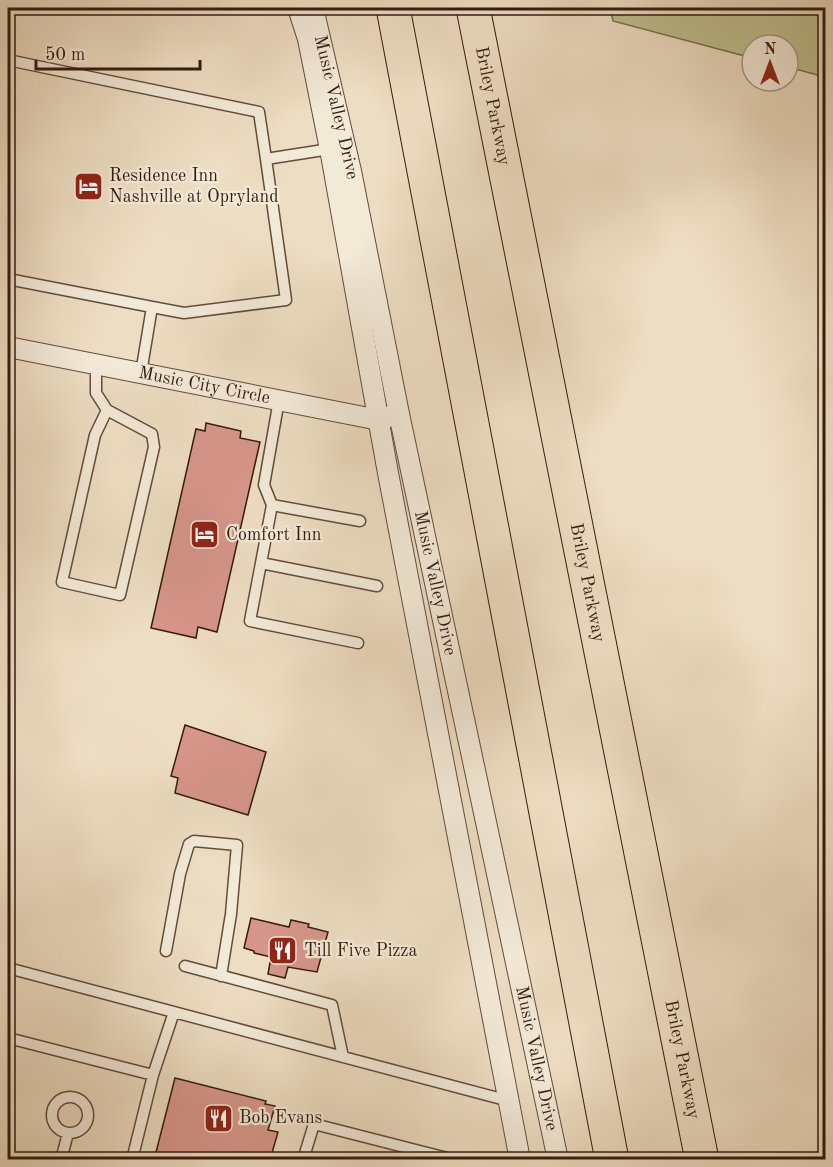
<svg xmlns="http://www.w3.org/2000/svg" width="833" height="1167" font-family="'Old Standard TT',serif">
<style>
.green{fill:#bfbf8f;stroke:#7a6d4e;stroke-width:1.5}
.building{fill:#d6968a;stroke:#341b0e;stroke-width:1.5}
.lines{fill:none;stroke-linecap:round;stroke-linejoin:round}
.lane-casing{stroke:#624c3b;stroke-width:13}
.street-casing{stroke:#624c3b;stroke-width:22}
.highway-casing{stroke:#341b0e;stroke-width:35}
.lane{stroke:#f3e9d7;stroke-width:10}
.street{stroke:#f3e9d7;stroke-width:20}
.highway{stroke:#edddc2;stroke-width:33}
.labels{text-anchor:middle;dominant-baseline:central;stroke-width:4.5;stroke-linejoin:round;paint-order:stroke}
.street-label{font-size:18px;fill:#341b0e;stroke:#f3e9d7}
.poi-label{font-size:18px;fill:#341b0e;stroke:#f3e9d7;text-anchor:start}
</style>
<rect width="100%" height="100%" fill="#edddc2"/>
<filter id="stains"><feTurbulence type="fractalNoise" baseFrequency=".00333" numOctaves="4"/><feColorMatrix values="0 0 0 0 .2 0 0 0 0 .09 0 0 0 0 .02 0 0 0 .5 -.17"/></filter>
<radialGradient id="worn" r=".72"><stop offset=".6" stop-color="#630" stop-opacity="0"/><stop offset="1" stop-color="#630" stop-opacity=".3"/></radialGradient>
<path class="green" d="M610 8H825V77L788 67V45H752V58L613 21Z"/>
<path class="building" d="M206 423 241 431 240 438 260 442 217 632 198 627 196 638 151 628 196 429 205 431Z
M185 725 266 752 248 815 175 793 178 778 171 776Z
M251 918 289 927 291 920 309 924 308 927 328 932 317 972 288 967 285 978 268 974 271 957 254 953V951L244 948Z
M175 1078 266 1101 265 1104 275 1106 268 1130 278 1132 270 1160H154Z"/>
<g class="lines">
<defs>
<path id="lane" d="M8 60 259 112 266 159 330 149
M8 279 152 307
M96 365V393L107 410 152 434 154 447 120 595 62 582 95 435 107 410
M141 373 152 307 184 313 286 300 266 159
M279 400 264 485 272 505 250 621 358 643
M272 505 360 521
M261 563 377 586
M166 951 180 874 189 844 194 841 237 845 231 914 221 976
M185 966 332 1005 343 1057
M8 968 509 1101
M8 1038 153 1075 174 1012
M52 1115a18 18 0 1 1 36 0a18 18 0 1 1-36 0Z
M61 1160 68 1133
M132 1160 153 1075
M303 1160 314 1124 455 1160"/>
<g id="street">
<path d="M298 8 308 39 330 149 388 473 520 1160"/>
<path id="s1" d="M313 8 351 171 399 414 558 1160"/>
<path id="s2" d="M8 347 379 420 391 416"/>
</g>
<g id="highway">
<path d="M393 8 612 1160"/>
<path id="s3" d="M473 8 702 1160"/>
</g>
</defs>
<use href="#lane" class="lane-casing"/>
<use href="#street" class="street-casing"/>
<use href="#highway" class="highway-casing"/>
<use href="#lane" class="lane"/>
<use href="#street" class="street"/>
<use href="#highway" class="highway"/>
</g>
<defs>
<symbol id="hotel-square" viewBox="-11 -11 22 22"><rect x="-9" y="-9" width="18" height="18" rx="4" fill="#8f2418" stroke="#f3e9d7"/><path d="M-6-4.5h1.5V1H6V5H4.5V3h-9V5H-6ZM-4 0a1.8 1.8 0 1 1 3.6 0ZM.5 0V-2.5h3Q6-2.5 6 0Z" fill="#fff"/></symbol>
<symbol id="restaurant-square" viewBox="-11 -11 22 22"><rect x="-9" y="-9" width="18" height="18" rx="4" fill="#8f2418" stroke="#f3e9d7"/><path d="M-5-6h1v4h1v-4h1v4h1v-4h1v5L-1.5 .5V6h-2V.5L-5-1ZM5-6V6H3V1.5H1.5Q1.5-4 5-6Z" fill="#fff"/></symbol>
</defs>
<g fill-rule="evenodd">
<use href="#hotel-square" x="72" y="170" width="33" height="33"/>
<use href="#hotel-square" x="188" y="518" width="33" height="33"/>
<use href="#restaurant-square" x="266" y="934" width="33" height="33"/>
<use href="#restaurant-square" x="202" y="1102" width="33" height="33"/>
</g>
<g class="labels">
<g class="street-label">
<text stroke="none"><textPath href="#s3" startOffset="100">Briley Parkway</textPath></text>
<text stroke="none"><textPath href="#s1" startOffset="102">Music Valley Drive</textPath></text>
<text stroke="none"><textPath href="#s2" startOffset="200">Music City Circle</textPath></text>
<text stroke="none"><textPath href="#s3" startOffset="586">Briley Parkway</textPath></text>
<text stroke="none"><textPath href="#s1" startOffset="588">Music Valley Drive</textPath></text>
<text stroke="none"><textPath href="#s1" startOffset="1074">Music Valley Drive</textPath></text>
<text stroke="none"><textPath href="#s3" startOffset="1072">Briley Parkway</textPath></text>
</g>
<g class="poi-label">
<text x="109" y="176">Residence Inn<tspan x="109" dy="21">Nashville at Opryland</tspan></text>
<text x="226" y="535">Comfort Inn</text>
<text x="304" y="951">Till Five Pizza</text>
<text x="239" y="1118">Bob Evans</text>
</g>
</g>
<rect width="833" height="1167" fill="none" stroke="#edddc2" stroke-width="30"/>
<rect x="9" y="9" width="815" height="1149" fill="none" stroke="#341b0e" stroke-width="3"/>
<rect x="15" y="15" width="803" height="1137" fill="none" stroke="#341b0e" stroke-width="1.5"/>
<g transform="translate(770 63)"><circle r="28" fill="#f3e9d7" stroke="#a79787" stroke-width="1.5"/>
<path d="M0-4.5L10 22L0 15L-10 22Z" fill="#8f2418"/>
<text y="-9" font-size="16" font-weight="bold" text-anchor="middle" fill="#341b0e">N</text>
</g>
<path d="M36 60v9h164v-9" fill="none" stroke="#341b0e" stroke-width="3"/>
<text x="45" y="60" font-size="18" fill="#341b0e" stroke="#f3e9d7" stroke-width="4.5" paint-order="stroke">50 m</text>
<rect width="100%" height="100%" filter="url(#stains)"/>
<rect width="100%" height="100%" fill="url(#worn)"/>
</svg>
